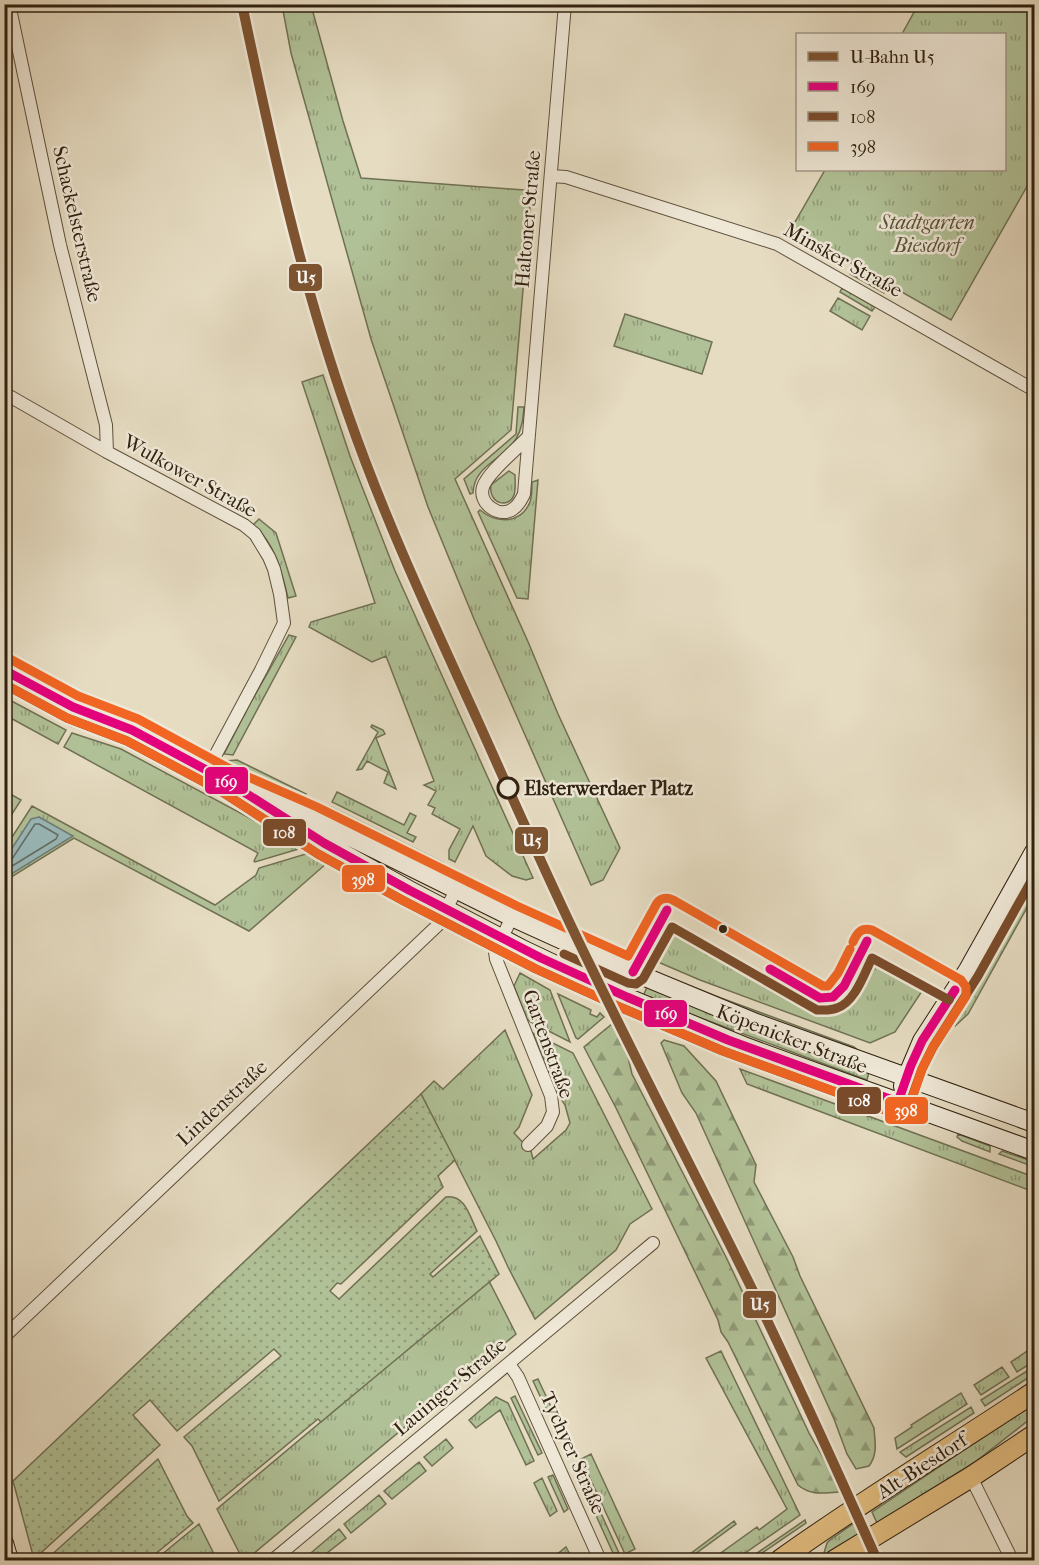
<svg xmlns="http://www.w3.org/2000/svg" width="1039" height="1565" font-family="'IM FELL French Canon',serif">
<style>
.grass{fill:url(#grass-tufts);stroke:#707154;stroke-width:1.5}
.forest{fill:url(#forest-firs);stroke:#707154;stroke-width:1.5}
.garden{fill:url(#garden-dots);stroke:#707154;stroke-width:1.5}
.water{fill:#99babb;stroke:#6f7d77;stroke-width:1.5}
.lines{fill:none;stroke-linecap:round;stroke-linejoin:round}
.shore{stroke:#646e66;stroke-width:1.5}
.street-casing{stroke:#5e503c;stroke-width:14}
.secondary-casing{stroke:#302110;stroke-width:20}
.primary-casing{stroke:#302110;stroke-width:22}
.street{stroke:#efe8d7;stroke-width:12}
.secondary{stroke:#efe8d7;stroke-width:18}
.primary{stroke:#e3be81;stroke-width:20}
.bus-1-casing{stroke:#efe8d7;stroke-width:14}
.bus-2-casing{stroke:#efe8d7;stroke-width:14}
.bus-3-casing{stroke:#efe8d7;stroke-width:14}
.bus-1{stroke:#e5007d;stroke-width:9}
.bus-2{stroke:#7a4b2a;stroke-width:9}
.bus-3{stroke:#f26522;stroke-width:9}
.metro-1-casing{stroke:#efe8d7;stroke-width:15}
.metro-1{stroke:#7e5330;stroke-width:10}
.stop-dot{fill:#efe8d7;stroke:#302110;stroke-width:3}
.bus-dot{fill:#302110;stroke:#efe8d7;stroke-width:2}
.labels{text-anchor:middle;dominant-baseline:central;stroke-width:5;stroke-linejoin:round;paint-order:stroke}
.street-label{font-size:20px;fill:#302110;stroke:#efe8d7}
.park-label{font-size:20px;font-style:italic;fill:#575138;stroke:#efe8d7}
.stop-label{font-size:20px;font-weight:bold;fill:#302110;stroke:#efe8d7;text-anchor:start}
.line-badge{stroke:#efe8d7;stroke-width:2}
.badge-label{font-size:16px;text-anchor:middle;font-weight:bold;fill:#fff}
</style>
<defs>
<pattern id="grass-tufts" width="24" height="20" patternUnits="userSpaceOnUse" patternTransform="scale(1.5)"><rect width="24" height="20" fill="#b1c197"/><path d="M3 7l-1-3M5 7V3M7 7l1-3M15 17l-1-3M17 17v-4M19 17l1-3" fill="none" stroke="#909c7a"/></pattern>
<pattern id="forest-firs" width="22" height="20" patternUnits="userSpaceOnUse" patternTransform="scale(1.5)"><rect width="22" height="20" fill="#b1c197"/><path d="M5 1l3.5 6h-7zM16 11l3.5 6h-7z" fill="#909c7a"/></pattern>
<pattern id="garden-dots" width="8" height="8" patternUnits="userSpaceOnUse" patternTransform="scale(1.5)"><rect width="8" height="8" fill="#b1c197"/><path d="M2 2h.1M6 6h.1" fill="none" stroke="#909c7a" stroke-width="1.8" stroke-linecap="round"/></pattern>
</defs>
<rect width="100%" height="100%" fill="#e6dcc2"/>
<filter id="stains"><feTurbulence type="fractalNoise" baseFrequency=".00333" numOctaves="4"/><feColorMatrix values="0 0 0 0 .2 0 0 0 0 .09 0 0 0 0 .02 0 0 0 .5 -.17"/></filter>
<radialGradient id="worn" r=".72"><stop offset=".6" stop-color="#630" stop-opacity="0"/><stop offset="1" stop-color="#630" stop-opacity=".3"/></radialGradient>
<path class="grass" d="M282 5H311L343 121 361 178 524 190 531 196 511 430 455 479 529 644 558 714 620 848 603 880 591 885 474 619 428 507 371 339 291 53Z
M918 5H1034V174L951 320 791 229 825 170H1004V34H902Z
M852 269 886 288 884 293 850 274Z
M842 288 875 307 872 311 840 292Z
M838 298 870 316 862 330 830 311Z
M625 314 712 342 702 374 614 346Z
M323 375 350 456 395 571 533 878 526 880 512 876 486 856 473 826 455 862 449 859V850L460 829 432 814 435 808 428 805 436 791 424 785 434 781 386 656 372 662 309 627 311 622 375 603 302 382Z
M518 407H524C523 419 522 429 516 439 503 460 474 465 473 493L470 494 464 479 516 434Z
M509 471 515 475C515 481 516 489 514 495 509 509 488 504 491 485Z
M538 480 528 599 517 598 478 512 480 510C497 524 521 524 530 502 532 496 532 488 532 482Z
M259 519 276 533 296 596 288 598C282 572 275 543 253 525Z
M289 635 296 637 233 755 224 754 251 702Z
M5 687 64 720 119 740 172 768 170 771 114 741 70 726 5 691Z
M4 697 66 730 58 744 5 715Z
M372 725 383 730 385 734 376 738 396 789 384 783 388 772 367 761 362 769 357 770 378 732 371 727Z
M72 733 121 749 261 824 302 848 255 862 254 861 258 853 64 747Z
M237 760 306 794 301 799 225 761Z
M5 791 21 800 5 825Z
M337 792 404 825 410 813 416 816 407 833 416 837 413 842 332 802Z
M32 806 215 905 256 875 259 868 309 853 327 863 249 931 74 838 5 881V848Z
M331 807 444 863 429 861 331 813Z
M1034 880V895L968 1014 955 1026 953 1025Z
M672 929 685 932 821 1010C829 1011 834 1010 840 1006L862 968 873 959H882L917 978 924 988 895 1032 870 1043 700 980 651 959C653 945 658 934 672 929Z
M520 973 550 990 570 1042 531 1022 527 1019 514 986Z
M658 973 721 998 854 1047 858 1050 760 1016Z
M647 987 869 1072 867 1080 693 1015 658 1006 642 999Z
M558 994 591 1010 590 1014 597 1017 600 1013 604 1017 578 1039 576 1038Z
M505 1030 532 1095 519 1127 514 1133 531 1151 533 1159 566 1130 570 1123 565 1105 557 1093 533 1033 573 1053 652 1209 630 1224 616 1250 535 1319 508 1267 496 1241 421 1094 434 1081 443 1089Z
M737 1054 842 1093 832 1094 738 1058Z
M740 1069 1034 1177V1192L747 1084Z
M958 1134 990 1146V1152L962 1141 957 1137Z
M1002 1151 1034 1162V1167L999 1154Z
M489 1281 516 1334 246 1560H243L217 1509Z
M1033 1347 1034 1362 1031 1363 1017 1372 1011 1362Z
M721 1351 800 1515 735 1560H711L757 1527 759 1530 787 1509 706 1358Z
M1002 1367 1009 1377 981 1395 974 1385Z
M1033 1370 1034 1374 985 1406 981 1400 1027 1371Z
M538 1379 553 1411 548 1413 533 1381Z
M961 1393 967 1404 897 1449 895 1438 912 1427 911 1425Z
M515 1396 542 1453 538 1455 511 1398Z
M496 1397 508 1403 534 1461 526 1465 500 1410 476 1428 469 1420Z
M1034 1403V1416L975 1462 877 1523 872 1512Z
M971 1407 974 1413 906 1457 900 1452Z
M446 1439 453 1448 432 1466 424 1457Z
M591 1454 635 1549 625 1554 581 1459Z
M419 1462 426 1471 392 1499 384 1491Z
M577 1463 593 1497 589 1500 574 1468Z
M553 1475 568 1509 564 1512 548 1477Z
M542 1478 557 1511 550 1516 534 1483Z
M379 1495 386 1504 351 1533 344 1524Z
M599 1509 619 1553H613L594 1511Z
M805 1520 806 1523 752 1560H747Z
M734 1521 736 1524 687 1560H682Z
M854 1523 860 1536 827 1555 824 1553 827 1543 830 1540Z
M199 1524 217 1560H155Z
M339 1529 346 1538 318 1560H307L305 1558Z
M566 1547 573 1560H550Z"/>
<path class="forest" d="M612 1024 628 1057 632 1074 726 1257 809 1433 828 1466 839 1492C823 1493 811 1496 798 1485L728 1342 721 1332 718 1320 616 1108 584 1047Z
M664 1040 684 1046 716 1081 756 1165 754 1182 793 1257 800 1276 874 1428C875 1442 878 1454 869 1466L856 1469 847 1454 834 1419 696 1113 682 1093 661 1043Z"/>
<path class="garden" d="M421 1094 455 1160 438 1176 443 1187 341 1284 337 1283 330 1291 339 1299 446 1197C465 1194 470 1217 477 1231L430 1274 433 1277 480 1236 499 1274 334 1411 321 1422 318 1419 219 1501 192 1446 184 1437 281 1356 274 1349 177 1431 150 1400 133 1415 160 1445 34 1559 13 1481Z
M158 1459 187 1516 193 1523 148 1560H35L44 1553 48 1558Z"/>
<path class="water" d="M39 817 73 836 5 878V859L31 819Z"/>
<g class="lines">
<path class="shore" d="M4 861 12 859 35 824H39L58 835 56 839 4 871"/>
<defs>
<path id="street" d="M9 4 60 245 106 425 107 452
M551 176 566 177 777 244 1034 390
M4 393 107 452 244 525 255 534 269 557 274 569 280 594 284 623 261 670 207 771
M528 437C516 450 488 472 483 487 478 503 499 519 513 509 519 505 521 500 524 494L565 4
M512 917 495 952 496 959 551 1096 553 1112 547 1126 528 1145
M4 1337 438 925 456 890
M509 1364 518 1377 600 1560
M971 1477 1012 1560
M273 1560 653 1243"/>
<path id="secondary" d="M4 670 73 707 132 730 225 780 312 818 512 917 633 972 756 1023 1034 1123
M275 811 324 843 409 890 524 950 602 987 746 1047 1034 1151
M903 1086 922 1041 968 970 1034 852
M4 1543 9 1560"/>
<path id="primary" d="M780 1560C862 1501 950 1448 1034 1392
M835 1560 971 1477 1034 1435"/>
</defs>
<use href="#street" class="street-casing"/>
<use href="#secondary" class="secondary-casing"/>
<use href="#primary" class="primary-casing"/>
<use href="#street" class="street"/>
<use href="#secondary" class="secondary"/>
<use href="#primary" class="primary"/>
<defs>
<path id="bus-1" d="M4 670 73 707 132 730 225 780 324 843 409 890 541 958 627 997 728 1040 898 1102
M770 969 820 998 833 997 844 986 867 941
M633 972 667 910
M898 1102 911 1065 922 1041 955 990"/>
<path id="bus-2" d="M4 684 67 718 127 741 219 790 318 854 404 901 536 969 622 1008 723 1051 896 1114 903 1113 908 1108 922 1069 933 1047 978 976 1034 876
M564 954 628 983 636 984 643 979 672 927 817 1010C824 1010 830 1011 837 1008 855 1002 864 974 872 958L949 1000"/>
<path id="bus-3" d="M10 659 78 696 138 719 230 769 317 807 517 906 628 956 657 903C661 898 667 897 673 900L823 986H828L838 973 850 949
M4 684 67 718 127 741 219 790 318 854 404 901 536 969 622 1008 723 1051 894 1113C900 1115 905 1113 909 1107L922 1069 933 1047 966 996V987L961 980 872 930C861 927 857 933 853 942"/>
</defs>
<use href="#bus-1" class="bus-1-casing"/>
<use href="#bus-2" class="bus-2-casing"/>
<use href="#bus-3" class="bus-3-casing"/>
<use href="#bus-1" class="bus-1"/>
<use href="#bus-2" class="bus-2"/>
<use href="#bus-3" class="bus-3"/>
<defs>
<path id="metro-1" d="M242 4C271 143 301 281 348 414 384 518 431 618 477 719 514 801 550 884 590 965 643 1074 699 1182 753 1291 796 1380 837 1470 877 1560"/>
</defs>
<use href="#metro-1" class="metro-1-casing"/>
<use href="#metro-1" class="metro-1"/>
</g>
<circle class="stop-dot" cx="508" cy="788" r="10"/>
<circle class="bus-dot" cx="723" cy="929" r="5"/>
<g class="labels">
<g class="street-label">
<text transform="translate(528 219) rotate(-85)">Haltoner Straße</text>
<text transform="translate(77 224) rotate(77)">Schackelsterstraße</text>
<text transform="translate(843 260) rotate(29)">Minsker Straße</text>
<text transform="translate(190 476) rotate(29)">Wulkower Straße</text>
<text transform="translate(792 1039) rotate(21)">Köpenicker Straße</text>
<text transform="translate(548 1044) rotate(70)">Gartenstraße</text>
<text transform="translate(222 1103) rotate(-43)">Lindenstraße</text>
<text transform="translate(450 1387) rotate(-40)">Lauinger Straße</text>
<text transform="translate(573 1453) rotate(66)">Tychyer Straße</text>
<text transform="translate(922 1466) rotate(-33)">Alt-Biesdorf</text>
</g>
<g class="park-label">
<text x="927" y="222">Stadtgarten<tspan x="927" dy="23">Biesdorf</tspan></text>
</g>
<g class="stop-label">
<text x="524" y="788">Elsterwerdaer Platz</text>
</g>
</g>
<g class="line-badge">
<rect x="288" y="263" width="35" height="29" rx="6" fill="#7e5330"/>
<rect x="204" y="766" width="45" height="29" rx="6" fill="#e5007d"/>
<rect x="262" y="818" width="45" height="29" rx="6" fill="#7a4b2a"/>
<rect x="514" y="826" width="35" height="29" rx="6" fill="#7e5330"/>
<rect x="341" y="864" width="45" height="29" rx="6" fill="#f26522"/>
<rect x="643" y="999" width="45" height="29" rx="6" fill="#e5007d"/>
<rect x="836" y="1086" width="46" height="29" rx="6" fill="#7a4b2a"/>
<rect x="884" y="1096" width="45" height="29" rx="6" fill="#f26522"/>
<rect x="742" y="1290" width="35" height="29" rx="6" fill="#7e5330"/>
</g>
<g class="badge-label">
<text x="306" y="283">U5</text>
<text x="226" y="787">169</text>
<text x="284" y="838">108</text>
<text x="532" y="846">U5</text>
<text x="363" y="885">398</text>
<text x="666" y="1019">169</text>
<text x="859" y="1106">108</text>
<text x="906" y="1116">398</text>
<text x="760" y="1310">U5</text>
</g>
<rect width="1039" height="1565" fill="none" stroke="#e6dcc2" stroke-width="24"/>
<rect x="6" y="6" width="1027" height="1553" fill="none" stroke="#302110" stroke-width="3"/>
<rect x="12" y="12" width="1015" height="1541" fill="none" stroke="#302110" stroke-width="1.5"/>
<rect x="796" y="33" width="210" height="138" fill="#efe8d7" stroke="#a39887" stroke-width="1.5"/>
<rect x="808" y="52" width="30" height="9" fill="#7e5330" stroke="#a39887" stroke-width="1.5"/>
<text x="850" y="63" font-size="18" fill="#302110">U-Bahn U5</text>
<rect x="808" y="82" width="30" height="9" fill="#e5007d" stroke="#a39887" stroke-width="1.5"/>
<text x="850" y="93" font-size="18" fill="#302110">169</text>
<rect x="808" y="112" width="30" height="9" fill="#7a4b2a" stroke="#a39887" stroke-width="1.5"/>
<text x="850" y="123" font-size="18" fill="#302110">108</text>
<rect x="808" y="142" width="30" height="9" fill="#f26522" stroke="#a39887" stroke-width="1.5"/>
<text x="850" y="153" font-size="18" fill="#302110">398</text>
<rect width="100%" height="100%" filter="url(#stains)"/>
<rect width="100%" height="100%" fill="url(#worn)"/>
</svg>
